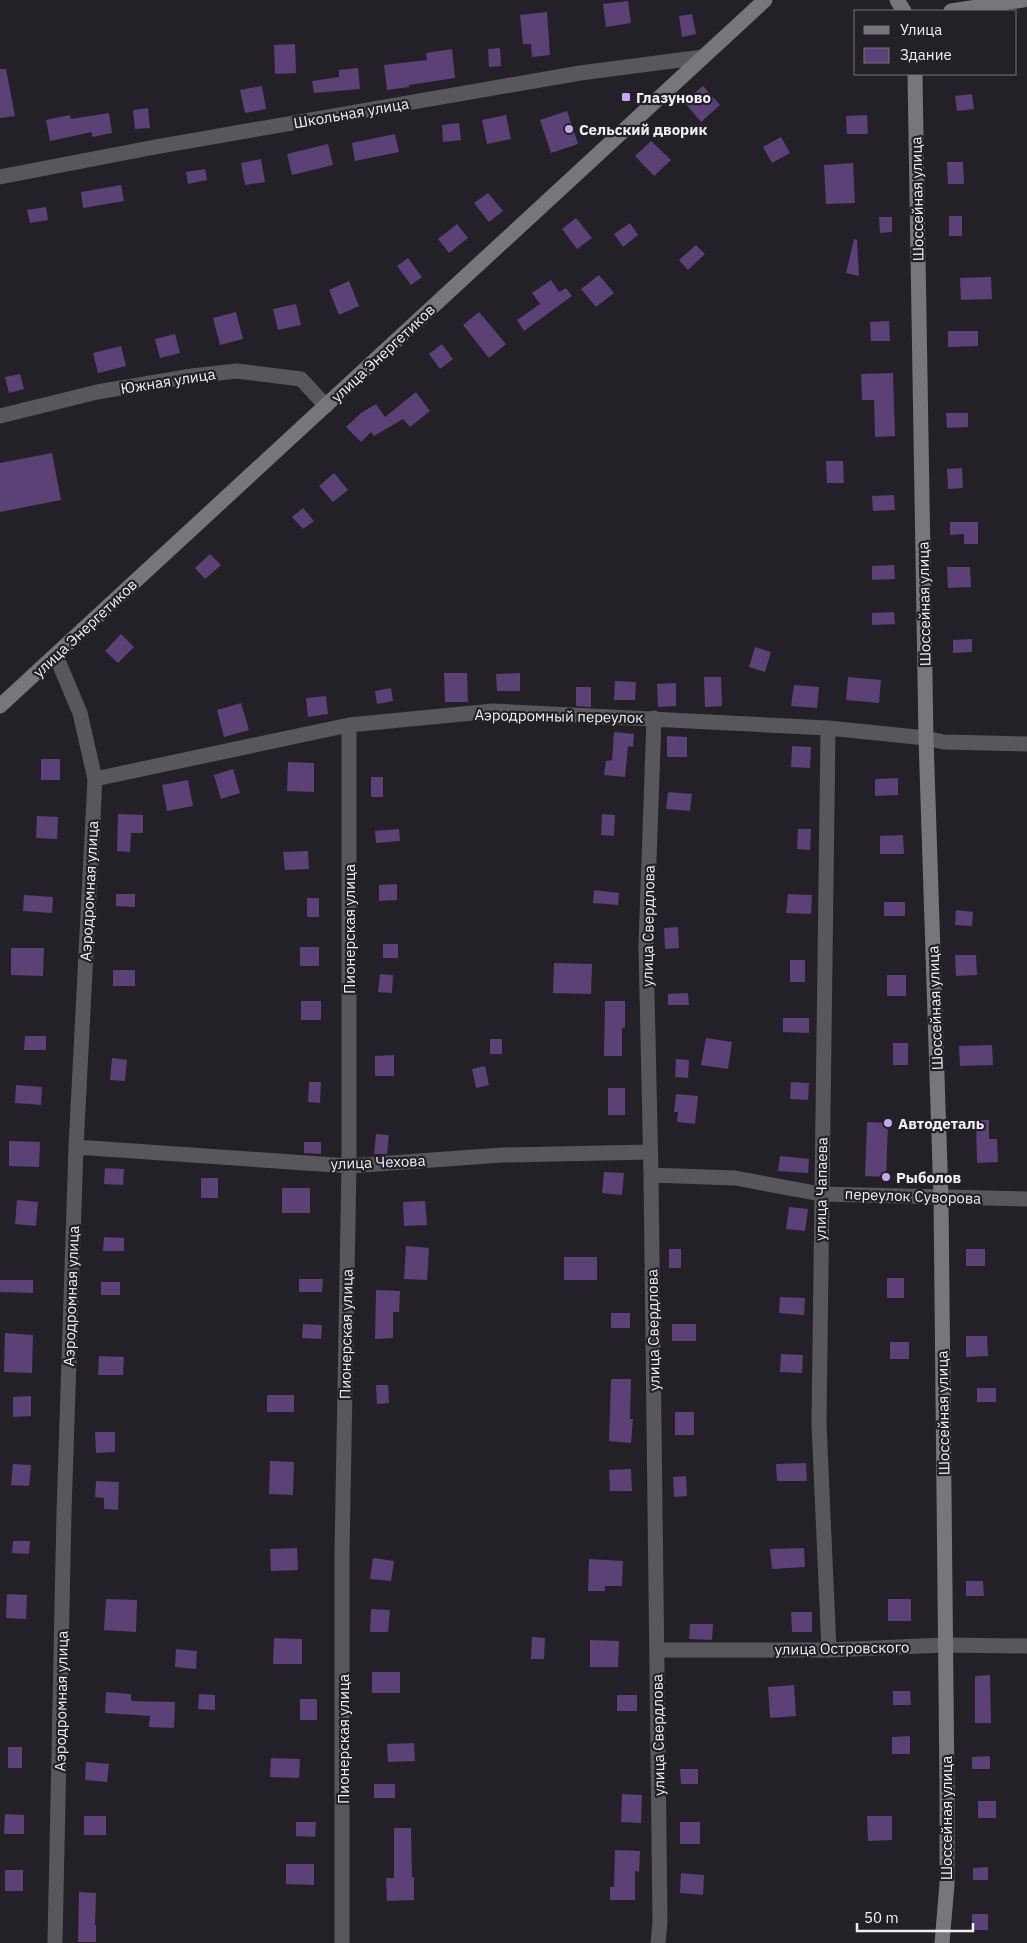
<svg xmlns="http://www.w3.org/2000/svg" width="1027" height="1943" font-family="'IBM Plex Sans',sans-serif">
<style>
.building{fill:#5b4175}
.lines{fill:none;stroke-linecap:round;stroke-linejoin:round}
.street{stroke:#59575b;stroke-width:15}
.secondary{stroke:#78757c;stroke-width:15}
.poi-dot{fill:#c9a5ee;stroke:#242028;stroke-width:2}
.labels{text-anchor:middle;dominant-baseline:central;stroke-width:4.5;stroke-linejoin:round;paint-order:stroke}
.poi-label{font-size:15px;font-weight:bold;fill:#f1eef4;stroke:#242028;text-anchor:start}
.street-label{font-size:15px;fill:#f1eef4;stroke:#242028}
</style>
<rect width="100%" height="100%" fill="#242028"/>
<path class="building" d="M628 1 631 23 606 27 603 4Z
M547 12 550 55 532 57 531 44H523L520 15Z
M692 14 696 34 682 37 679 16Z
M295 44 296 73 275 74 274 45Z
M500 48 501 66 489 67 488 49Z
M452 49 455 78 409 85V87L387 90 384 65 427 60 426 53Z
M358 68 360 89 314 93 312 81 339 77V70Z
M0 69H6L15 116 0 118Z
M262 86 266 109 245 113 240 90Z
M703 86 720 105 701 122 684 102Z
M972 94 974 109 957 111 955 96Z
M148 108 150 128 135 129 133 110Z
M567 111 578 144 551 153 540 120Z
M109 113 112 133 92 137V132L50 141 46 120 70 115 71 119Z
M506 115 511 139 487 144 482 120Z
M867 115 868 134H847L846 116Z
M459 123 461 140 443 142 442 125Z
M395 134 399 152 355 161 352 143Z
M781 137 790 153 772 163 763 147Z
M651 141 671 160 654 176 635 156Z
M328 144 333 165 292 175 287 154Z
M261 159 265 182 245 185 241 163Z
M947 162H963L964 184H948Z
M853 163 855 203 826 204 824 165Z
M205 169 207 180 188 184 186 172Z
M121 185 124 201 83 208 81 192Z
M488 193 503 211 489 222 474 203Z
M46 207 48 220 30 223 27 210Z
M949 216H962V236H949Z
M879 217H892V232L880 233Z
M576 218 592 238 577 249 562 229Z
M630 223 638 235 623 247 614 234Z
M457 224 468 238 449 253 438 239Z
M854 239 857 240 859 276 846 273Z
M696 245 705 254 688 270 679 260Z
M408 258 422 277 411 285 397 266Z
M599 275 614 293 596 307 581 289Z
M991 277 992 299 961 300 960 278Z
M551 280 559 292 566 288 572 296 524 331 517 320 540 304 532 293Z
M349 281 359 306 339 315 329 290Z
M296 304 301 325 278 330 273 309Z
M236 312 243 339 220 345 213 318Z
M479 312 506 344 489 358 463 325Z
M889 321 890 341H871L870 322Z
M948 331H978V346L948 347Z
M175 334 180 353 160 358 155 339Z
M442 344 453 359 440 369 429 354Z
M121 346 126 366 98 373 93 353Z
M893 373 895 436 875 437 874 400H862L861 374Z
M20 374 24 389 9 393 5 377Z
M416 392 430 411 410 427 403 419 374 436 371 432 361 442 346 427 361 413 376 404 385 417Z
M946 413H968V427L947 428Z
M52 453 61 500 0 512V463Z
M826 461H843L844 483H827Z
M962 468 963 488 948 489 947 469Z
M334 473 348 490 333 502 319 486Z
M894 495 895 510 873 511 872 496Z
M303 508 314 521 303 529 292 517Z
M950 522H978V544H964V534L950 535Z
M210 554 221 565 205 579 195 568Z
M894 565 895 579 872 580V566Z
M947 567H970L971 587 948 588Z
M894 612 895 624 872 625V613Z
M121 634 134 647 118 663 105 651Z
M972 639V652L953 653V640Z
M755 647 771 652 765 672 749 667Z
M444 673H467L468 702H445Z
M520 673V691H497L496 674Z
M704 677H721L722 706 705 707Z
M848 677 881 680 879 703 846 700Z
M615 681 636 682 635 700H614Z
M676 683V706L658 707 657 684Z
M794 685 819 687 817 708 791 706Z
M576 687H591V707L576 706Z
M391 688 393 701 377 704 375 691Z
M326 696 328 714 308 717 306 698Z
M241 703 249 730 224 737 217 710Z
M614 732 634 734 633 747 628 746 625 777 604 775 606 761 612 760Z
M667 736 687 737V757H667Z
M792 746 811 747 810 768 791 767Z
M41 759H60V780H41Z
M288 762 314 763V792L287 791Z
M233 769 240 793 221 799 214 775Z
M371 777H383V797H371Z
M898 778V795L875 796V779Z
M188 780 193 806 167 811 162 785Z
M668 792 692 794 690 811 666 809Z
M118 814 143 815V833H131L130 852 117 851Z
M602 814 615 815 614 836 601 835Z
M37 816 58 817 57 839 36 838Z
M399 829 400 841 376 843 375 831Z
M798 829H811L810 850 797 849Z
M903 835 904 854H880V836Z
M308 851 309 869 285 870 283 852Z
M397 884V900L379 901V885Z
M594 890 619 893 618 905 593 903Z
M116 894H135V907L116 906Z
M788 894 812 895 811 914 786 913Z
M24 895 53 897 52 913 23 911Z
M307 898H319V917H307Z
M884 902H905V916H884Z
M956 910 973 912 972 926 955 925Z
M678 927 679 948 665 949 664 928Z
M383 944H398V958H383Z
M300 947H319V966H300Z
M11 948H44L43 976 11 975Z
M955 955H976L977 975 956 976Z
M790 960H805V982H790Z
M554 963 592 964 591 994 553 993Z
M113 970H135V986H113Z
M380 974 393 975 392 993 378 992Z
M887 975H906V996H887Z
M688 993 689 1005H668V994Z
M301 1001H321V1020H301Z
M605 1001H625V1028H622V1056H604Z
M783 1018H809V1033L783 1032Z
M25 1036H46V1050H24Z
M706 1038 732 1042 728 1069 701 1065Z
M490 1039H502V1054H490Z
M893 1043H908V1065H893Z
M992 1045 993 1065 960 1066 959 1046Z
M394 1055V1076H375V1056Z
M112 1058 127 1060 125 1081 110 1080Z
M676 1059 689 1060 688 1078 675 1077Z
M485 1066 489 1085 476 1088 472 1069Z
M309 1082H321L320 1103 308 1102Z
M791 1082 809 1083 808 1100 790 1099Z
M16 1085 42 1087 41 1105 15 1103Z
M608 1088H625V1115H608Z
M676 1094 698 1096 695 1124 677 1122 678 1112H674Z
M976 1120H989V1139H997L998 1162 977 1163Z
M867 1122 888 1123 886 1177 865 1176Z
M376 1134 389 1135 387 1154H374Z
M9 1141 40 1142 39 1167 9 1166Z
M304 1142H321V1154L304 1153Z
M780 1156 809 1159 808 1173 778 1171Z
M105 1168 124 1169 123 1185 104 1184Z
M604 1172 624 1173 622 1195 602 1193Z
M201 1178H218V1198H201Z
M282 1188H310V1213H282Z
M17 1200 38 1202 36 1226 15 1224Z
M425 1201 427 1225 404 1226 403 1202Z
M789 1207 808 1209 805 1231 786 1229Z
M104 1237 124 1238V1251H103Z
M406 1246 429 1248 427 1280 404 1279Z
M669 1249H681V1268H669Z
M966 1249H985V1266H966Z
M564 1257H597V1280H564Z
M887 1278H904V1298H887Z
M299 1279H323L322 1292H299Z
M0 1280H33V1293L0 1292Z
M101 1282H120V1295H101Z
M376 1290 400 1291 399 1312H393V1338L375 1339Z
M780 1297 805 1298 804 1315 779 1313Z
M611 1313H630V1328H611Z
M303 1324 322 1325 321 1339 302 1338Z
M672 1324H696V1341H672Z
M5 1333 33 1335 32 1373 4 1372Z
M966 1336H987L988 1356 966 1357Z
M890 1342H909V1359H890Z
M781 1354 803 1355 802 1373 780 1372Z
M99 1356 124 1357 123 1375H98Z
M611 1379H631L630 1419H633L631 1443 609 1441Z
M376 1385H388L389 1403 377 1404Z
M977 1388H996V1402H977Z
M267 1395H294V1412H267Z
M31 1396V1416L13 1417V1397Z
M675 1412H694V1435H675Z
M95 1432H115V1452L96 1453Z
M270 1461 294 1462 293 1495 269 1494Z
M806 1463 807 1481H777L776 1464Z
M13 1464 31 1465 29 1486 11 1485Z
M631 1469 632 1491H610L609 1470Z
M686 1476 687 1496 674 1497 673 1477Z
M96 1481 119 1482 118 1510 104 1509V1498L95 1497Z
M13 1541H30L29 1554 12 1553Z
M297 1548 298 1570 271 1571 270 1549Z
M804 1548 805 1567 772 1569 770 1549Z
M373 1558 394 1561 391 1581 370 1579Z
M589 1559 623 1561 622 1586H605V1591H588Z
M966 1581H983L984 1596H966Z
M7 1594 27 1595 26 1619 6 1618Z
M106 1599 137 1600 136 1632 104 1630Z
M888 1599H911V1621H888Z
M371 1609 390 1610 388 1632H370Z
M791 1612H812V1632H792Z
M690 1624H713L712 1640 689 1639Z
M532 1637 545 1638 544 1659H531Z
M274 1638 302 1639V1664H273Z
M590 1640 619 1641 618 1667H590Z
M176 1649 197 1651 196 1669 175 1667Z
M372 1672H400V1693H372Z
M990 1675 991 1723H975V1676Z
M794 1685 796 1716 770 1718 768 1687Z
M893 1691H910L911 1705H893Z
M106 1692 131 1694V1701L175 1702 174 1728 149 1727 150 1716 105 1713Z
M199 1694 215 1695V1710L198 1709Z
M617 1695H637V1711H617Z
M300 1699H317V1720H300Z
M910 1736V1754H892V1737Z
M414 1743 415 1761 388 1762 387 1744Z
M8 1747H22V1768H8Z
M990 1756V1769H972V1757Z
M271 1758 300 1759 299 1778 270 1777Z
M86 1762 109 1764 107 1782 85 1780Z
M680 1769H698V1784H681Z
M374 1784H395V1798H374Z
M622 1794 642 1795 641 1823 621 1822Z
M978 1801H996V1818H978Z
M5 1814 24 1815V1834H4Z
M84 1816H106V1835H84Z
M867 1816H892V1840L868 1841Z
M296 1822H316L315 1837 296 1836Z
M680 1822H700V1844H680Z
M394 1828H411L412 1877H414V1900L387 1901 386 1878H394Z
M615 1850 640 1851 639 1872 635 1871V1900H610V1887H614Z
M286 1864H314V1885L286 1884Z
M988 1867V1880H973V1868Z
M5 1870H23V1891H5Z
M681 1873 704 1875 703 1895 680 1893Z
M79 1892 96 1893 95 1925H96V1942H78Z
M972 1914H988V1930H972Z"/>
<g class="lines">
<path class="street" d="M0 177 155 147 580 73 703 57
M0 416 97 392 192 376 237 371 301 379 326 406
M654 718 646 945 651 1175 660 1921 658 1943
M828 728 819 1424 829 1650
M95 779 349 725 493 711 828 728 926 738 943 742 1027 744
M76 1147 349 1166 502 1155 650 1152
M651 1175 735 1178 821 1194 1027 1199
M657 1650H829L945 1645 1027 1646
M55 1943 64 1512 76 1147 95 779 80 713 56 656
M342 1943V1553L349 1166V725"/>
<path class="secondary" d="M897 0 904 11
M951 11 1023 0
M915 74 926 738 941 1198 947 1787V1884L942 1943
M0 706 765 0"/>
</g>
<g class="poi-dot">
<rect x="621" y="92" width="10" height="10" rx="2.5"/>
<circle cx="569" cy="129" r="5"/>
<circle cx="888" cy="1123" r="5"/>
<circle cx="886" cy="1177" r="5"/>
</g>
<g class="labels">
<g class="poi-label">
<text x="636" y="97">Глазуново</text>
<text x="579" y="129">Сельский дворик</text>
<text x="898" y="1123">Автодеталь</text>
<text x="896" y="1177">Рыболов</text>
</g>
<g class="street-label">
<text transform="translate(351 113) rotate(-10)">Школьная улица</text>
<text transform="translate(917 199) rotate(-91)">Шоссейная улица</text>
<text transform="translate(383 353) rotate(-43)">улица Энергетиков</text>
<text transform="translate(168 381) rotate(-9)">Южная улица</text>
<text transform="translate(924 604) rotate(-91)">Шоссейная улица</text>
<text transform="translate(85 628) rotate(-43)">улица Энергетиков</text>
<text transform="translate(559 716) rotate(1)">Аэродромный переулок</text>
<text transform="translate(89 891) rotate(-87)">Аэродромная улица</text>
<text transform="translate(648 926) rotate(-89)">улица Свердлова</text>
<text transform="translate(349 929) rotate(-90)">Пионерская улица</text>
<text transform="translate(935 1008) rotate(-92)">Шоссейная улица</text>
<text transform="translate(378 1162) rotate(-2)">улица Чехова</text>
<text transform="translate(821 1189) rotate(-89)">улица Чапаева</text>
<text transform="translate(913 1196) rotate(2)">переулок Суворова</text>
<text transform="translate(71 1296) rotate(-88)">Аэродромная улица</text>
<text transform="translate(653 1330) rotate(-91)">улица Свердлова</text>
<text transform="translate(346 1334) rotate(-89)">Пионерская улица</text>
<text transform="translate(943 1413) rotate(-91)">Шоссейная улица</text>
<text transform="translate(842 1648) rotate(-1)">улица Островского</text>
<text transform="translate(61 1701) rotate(-89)">Аэродромная улица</text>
<text transform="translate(658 1735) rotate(-91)">улица Свердлова</text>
<text transform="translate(343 1739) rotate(-90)">Пионерская улица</text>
<text transform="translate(946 1818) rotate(-90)">Шоссейная улица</text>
</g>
</g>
<rect x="854" y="10" width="162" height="65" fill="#242028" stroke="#76727a"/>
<rect x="864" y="26" width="25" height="8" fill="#78757c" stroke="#76727a"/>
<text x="900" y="35" font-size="15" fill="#f1eef4">Улица</text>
<rect x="864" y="48" width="25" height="15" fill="#5b4175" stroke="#76727a"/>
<text x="900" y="60" font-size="15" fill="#f1eef4">Здание</text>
<path d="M857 1923v8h116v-8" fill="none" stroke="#f1eef4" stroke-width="2.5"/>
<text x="864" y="1923" font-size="15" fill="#f1eef4" stroke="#242028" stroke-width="4" paint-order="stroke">50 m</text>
</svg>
